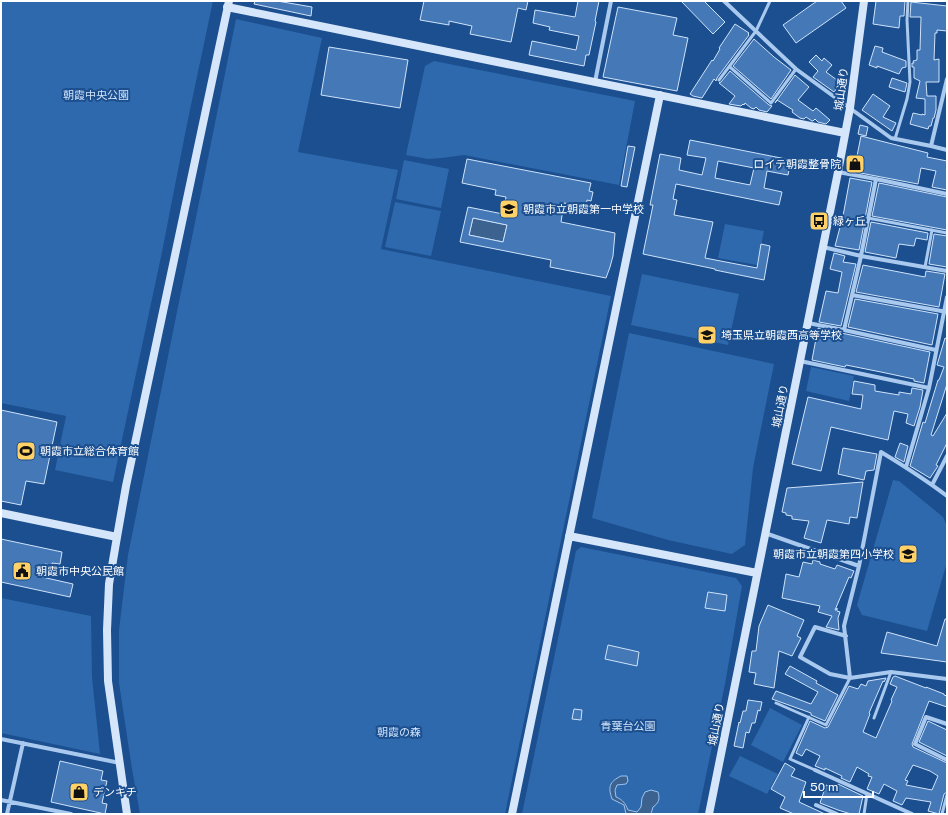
<svg xmlns="http://www.w3.org/2000/svg" width="948" height="815" font-family="'Public Sans','Noto Sans JP',sans-serif">
<style>
.green{fill:#2e69ad}
.water{fill:#3c6290;stroke:#9cc4f0}
.building{fill:#4478b7;stroke:#cfe3fa;fill-rule:evenodd}
.lines{fill:none;stroke-linecap:round;stroke-linejoin:round}
.lane{stroke:#a9c9ee;stroke-width:3}
.street{stroke:#a9c9ee;stroke-width:4}
.secondary{stroke:#d6e6fa;stroke-width:8}
.labels{text-anchor:middle;dominant-baseline:central;stroke-width:4;stroke-linejoin:round;paint-order:stroke}
.street-label{font-size:11px;fill:#fff;stroke:#1b4f8f}
.park-label{font-size:11px;fill:#cfe3fa;stroke:#1b4f8f}
.poi-label{font-size:11px;fill:#fff;stroke:#1b4f8f;text-anchor:start}
</style>
<rect width="100%" height="100%" fill="#1b4f8f"/>
<path class="green" d="M1 1H213L187 124 162 252 113 482 55 470 66 416 1 403Z
M236 19 322 38 298 152 398 170 381 249 611 296 505 814H140L132 769 119 683V630L128 555Z
M434 61 635 101 619 185 464 155 442 158 428 159 406 155 425 66Z
M404 160 449 169 441 208 396 199Z
M395 202 441 211 431 256 385 247Z
M725 224 764 231 757 265 718 258Z
M642 274 739 294 728 345 631 325Z
M629 333 774 364 753 468 745 545 732 554 668 540 592 518Z
M811 367 854 376 849 401 806 391Z
M893 480 899 481 943 517 947 526V562L927 631 862 615 857 605Z
M581 547 736 578 742 586 725 684 698 814H522L576 551Z
M1 598 91 616 92 677 100 754 1 733Z
M770 708 802 725 783 762 751 745Z
M740 756 778 774 767 794 729 776Z"/>
<path class="water" d="M473 218 507 225 503 242 469 235Z
M621 776H627L628 781 626 784 617 785 615 790 616 797C623 800 625 803 628 810L637 812 641 807 642 798 645 792 651 790 658 792C660 799 659 803 653 807L651 814H626L624 805 612 799C608 787 609 782 621 776Z"/>
<path class="building" d="M255 1H277L312 7 311 16 254 4Z
M424 1H528L526 10 518 8 511 42 470 34 472 26 449 21V25L420 20Z
M578 1H599L595 21 596 22 589 55H586L584 66 529 55 532 41 576 50 579 36 549 30 550 27 533 23 535 10 575 17Z
M681 1H704L725 22 713 34Z
M817 1H841L846 8 796 43 783 25Z
M876 1H905L904 16H900L899 28 873 24Z
M911 2 947 6V31L937 30V33H935L934 60 939 59V82H926L927 96H936V110L934 118H933L931 126H929L928 129 910 124 913 113 922 115V114L925 115V99L916 98 920 81 914 78V67H912V63H914L913 61 917 60V50H920L921 17H910Z
M618 7 677 18 673 35 688 38 677 91 603 77Z
M735 24 749 33 748 34 749 35 717 78 716 81 714 79 702 98 693 96 690 94 712 60 713 61 720 49 719 48Z
M754 39 774 57 791 70 771 99 733 66Z
M875 46 883 48 882 52 906 61V67L902 68 899 74 877 66V68L869 65Z
M329 47 408 60 400 108 321 95Z
M816 55 822 61 824 58 832 65 826 72 841 83 834 92 813 77 818 71 809 62Z
M730 71 769 105 772 106 767 112 759 110 756 107 754 109 751 108 745 103 744 105 743 104 741 106 729 104 735 96 719 83 721 82Z
M795 75 809 87 798 100 813 111 816 108 830 120 826 124 818 122 815 119 813 121H812L806 117 804 119 800 118 792 112 793 110 777 100 775 103Z
M892 78 907 83 905 92 889 87Z
M873 94 890 106 883 117 896 123 892 131 862 110Z
M860 125 868 127 866 136 858 134Z
M861 136 928 153 927 157 947 161V190L932 187 936 171 921 168 918 184 850 171 853 156H857Z
M690 140 791 160 788 175 767 171 764 188 782 192 779 205 676 184 673 199 677 200 674 215 713 222 705 258 757 268 761 244 770 246 764 280 715 270V269L643 254 653 205H650L660 154 681 158 679 170 702 175 706 158 687 155ZM718 161 754 168 750 185 715 178Z
M628 146 635 147 627 187 621 186Z
M467 159 591 183 589 191 593 192 591 201 587 200 586 207 564 203 561 222 615 233 613 256 610 267 606 278 550 267 551 260 460 242 468 207 503 214 506 197 495 195 496 190 462 183ZM473 218 507 225 503 242 469 235Z
M850 178 872 182 859 250 835 246 843 216Z
M879 183 947 197V230L872 216Z
M871 222 928 233 927 240 916 238 914 246 899 244 896 258 865 252Z
M934 234 947 236V267L929 264Z
M834 253 845 256 843 262 856 264 841 326 819 322 826 291 838 293 842 272 830 269Z
M863 265 925 277 926 271 945 274 939 307 856 292Z
M855 299 938 314 932 345 848 327Z
M818 328 930 352 924 383 914 381V379L881 372 846 365 845 367 812 360Z
M945 338 947 339V384L931 435 933 436 947 413V443L936 465 938 466 930 478 910 466 923 422 925 423 938 380H939L944 367 937 365Z
M854 381 875 385V391L899 395V392L911 394 912 388 923 390 920 407 914 426 906 423 908 414 894 411 888 440 831 427 821 471 792 464 808 397 861 409 863 395 852 394Z
M1 410 57 422 44 484 26 481 21 505 1 501Z
M900 443 908 446 904 462 895 457Z
M843 448 877 454 874 470 866 471 864 480 838 474Z
M863 482 857 518 850 517 849 524 827 520 821 543 804 538 809 521 792 519V516L786 515V513L782 512 787 488Z
M1 539 62 552 60 564 52 563V565L45 564 42 577 73 584 70 597 1 582Z
M813 560 820 562V564L835 569 837 565 854 571 851 578 849 577 835 610H836L837 608V611L840 612 838 618 839 630 826 627 832 616 818 612 820 606 782 598 786 574 799 577 803 562 812 564Z
M708 592 727 595 725 611 705 608Z
M768 605 804 620 797 636 801 638 792 656 779 651 774 688 754 684 756 673 749 672 752 651H756L759 626Z
M945 619H947V662L881 653 887 632 937 646Z
M608 645 639 652 637 666 605 659Z
M790 666 817 681 816 683 838 695 825 721 811 715V713L772 699 776 691 811 704 818 692 785 674Z
M895 676 926 688V687L944 694V695L947 696V707L929 701 912 744 913 747 947 763V792L944 794 939 814 928 811 931 802 906 798 902 805 893 801 897 791 884 784 879 794 867 789 872 777 868 776 869 774 857 767 850 782 841 778 842 776 825 768V770L815 766 820 756 806 749 802 756 796 753 810 721 825 728 828 727 849 686 858 689 861 684 866 686 868 681 886 678 884 682 883 681 869 713 870 714 863 732 876 738 892 701 891 700 897 687 890 684 893 677ZM913 765 930 771 938 776 932 790 906 785 908 781 905 780Z
M748 700 762 702 760 711 758 710 755 723H752L749 733 746 732 743 748 734 746 739 722 740 723 743 711H746Z
M574 709 582 710 581 720 572 719Z
M928 721 947 730V756L919 742Z
M60 761 103 771 101 780 107 781 102 803 107 804 105 814 51 802Z
M785 763 795 769 791 776 806 782 799 802 825 814H794L780 808 785 797 771 789Z
M838 784 863 796 859 814H851L838 810 820 803 826 785 835 788Z"/>
<g class="lines">
<path class="lane" d="M730 67 771 103 796 69
M719 80 756 31 770 1
M895 139 907 99 910 82 907 20 908 1
M868 218 947 233
M925 267 932 230
M776 703 826 725 850 678
M809 717 790 759 815 770
M874 718 891 672
M864 814 867 794
M942 814 947 795"/>
<path class="street" d="M724 1 796 69 891 138 931 146 947 150
M595 82 611 1
M931 146 947 79
M838 172 876 179 947 194
M823 247 861 256 947 271
M852 295 947 312
M808 323 844 330 936 350
M844 330 861 256 876 179
M800 361 929 388
M906 467 929 388 947 297
M932 485 947 456
M765 533 859 566
M846 636 815 627 800 657 830 674 850 678 891 672 947 679
M850 678 844 626 859 566 881 452C904 466 926 480 947 496
M947 724 926 717 915 744 947 760
M1 739 120 763
M815 770 912 814
M1 800 71 814
M816 805 837 814
M7 814 23 743"/>
<path class="secondary" d="M227 7 845 133
M1 513 117 537
M569 536 757 573
M127 814 108 681 107 630 109 584 117 537 126 486 229 1
M512 814 660 95
M709 814 838 172 850 108 864 1"/>
</g>
<defs>
<symbol id="shop-square" viewBox="-11 -11 22 22"><rect x="-9" y="-9" width="18" height="18" rx="4" fill="#ffd166" stroke="#1b4f8f"/><path d="M-5-2.5h2.3a2.7 3.5 0 0 1 5.4 0H5L5.5 6h-11ZM-1.5-2.5h3a1.5 2.3 0 0 0-3 0Z" fill="#111"/></symbol>
<symbol id="school-square" viewBox="-11 -11 22 22"><rect x="-9" y="-9" width="18" height="18" rx="4" fill="#ffd166" stroke="#1b4f8f"/><path d="M0-5L7-2L0 1L-7-2ZM-4 1L0 2.5L4 1V4Q0 6-4 4Z" fill="#111"/></symbol>
<symbol id="bus-square" viewBox="-11 -11 22 22"><rect x="-9" y="-9" width="18" height="18" rx="4" fill="#ffd166" stroke="#1b4f8f"/><path d="M-5-6H5V4H4V6H2V4H-2V6H-4V4H-5ZM-3.5-4V0h7V-4ZM-3.5 1.2v1.5H-2V1.2ZM2 1.2v1.5H3.5V1.2Z" fill="#111"/></symbol>
<symbol id="stadium-square" viewBox="-11 -11 22 22"><rect x="-9" y="-9" width="18" height="18" rx="4" fill="#ffd166" stroke="#1b4f8f"/><path d="M0-5a6.5 5 0 1 0 0 10a6.5 5 0 1 0 0-10ZM-3.5-1.8h7v3.6h-7Z" fill="#111"/></symbol>
<symbol id="civic-square" viewBox="-11 -11 22 22"><rect x="-9" y="-9" width="18" height="18" rx="4" fill="#ffd166" stroke="#1b4f8f"/><path d="M-.6-6.5H3V-4.5H.6V-3L4-1V1h2V6H-6V1h2V-1L-.6-3ZM-1.2 2.5V6h2.4V2.5Z" fill="#111"/></symbol>
</defs>
<g fill-rule="evenodd">
<use href="#shop-square" x="844" y="153" width="22" height="22"/>
<use href="#school-square" x="498" y="198" width="22" height="22"/>
<use href="#bus-square" x="808" y="210" width="22" height="22"/>
<use href="#school-square" x="696" y="324" width="22" height="22"/>
<use href="#stadium-square" x="15" y="440" width="22" height="22"/>
<use href="#school-square" x="897" y="543" width="22" height="22"/>
<use href="#civic-square" x="11" y="560" width="22" height="22"/>
<use href="#shop-square" x="68" y="781" width="22" height="22"/>
</g>
<g class="labels">
<g class="street-label">
<text transform="translate(841 89) rotate(-82)">城山通り</text>
<text transform="translate(780 406) rotate(-79)">城山通り</text>
<text transform="translate(716 724) rotate(-79)">城山通り</text>
</g>
<g class="park-label">
<text x="96" y="95">朝霞中央公園</text>
<text x="628" y="726">青葉台公園</text>
<text x="399" y="732">朝霞の森</text>
</g>
<g class="poi-label">
<text x="841" y="164" text-anchor="end">ロイテ朝霞整骨院</text>
<text x="523" y="209">朝霞市立朝霞第一中学校</text>
<text x="833" y="221">緑ヶ丘</text>
<text x="721" y="335">埼玉県立朝霞西高等学校</text>
<text x="40" y="451">朝霞市立総合体育館</text>
<text x="894" y="554" text-anchor="end">朝霞市立朝霞第四小学校</text>
<text x="36" y="571">朝霞市中央公民館</text>
<text x="93" y="792">デンキチ</text>
</g>
</g>
<rect width="948" height="815" fill="none" stroke="#ffffff" stroke-width="4"/>
<path d="M804 791v6h69v-6" fill="none" stroke="#ffffff" stroke-width="2"/>
<text x="810" y="791" font-size="12" fill="#ffffff" stroke="#1b4f8f" stroke-width="3" paint-order="stroke">50 m</text>
</svg>
